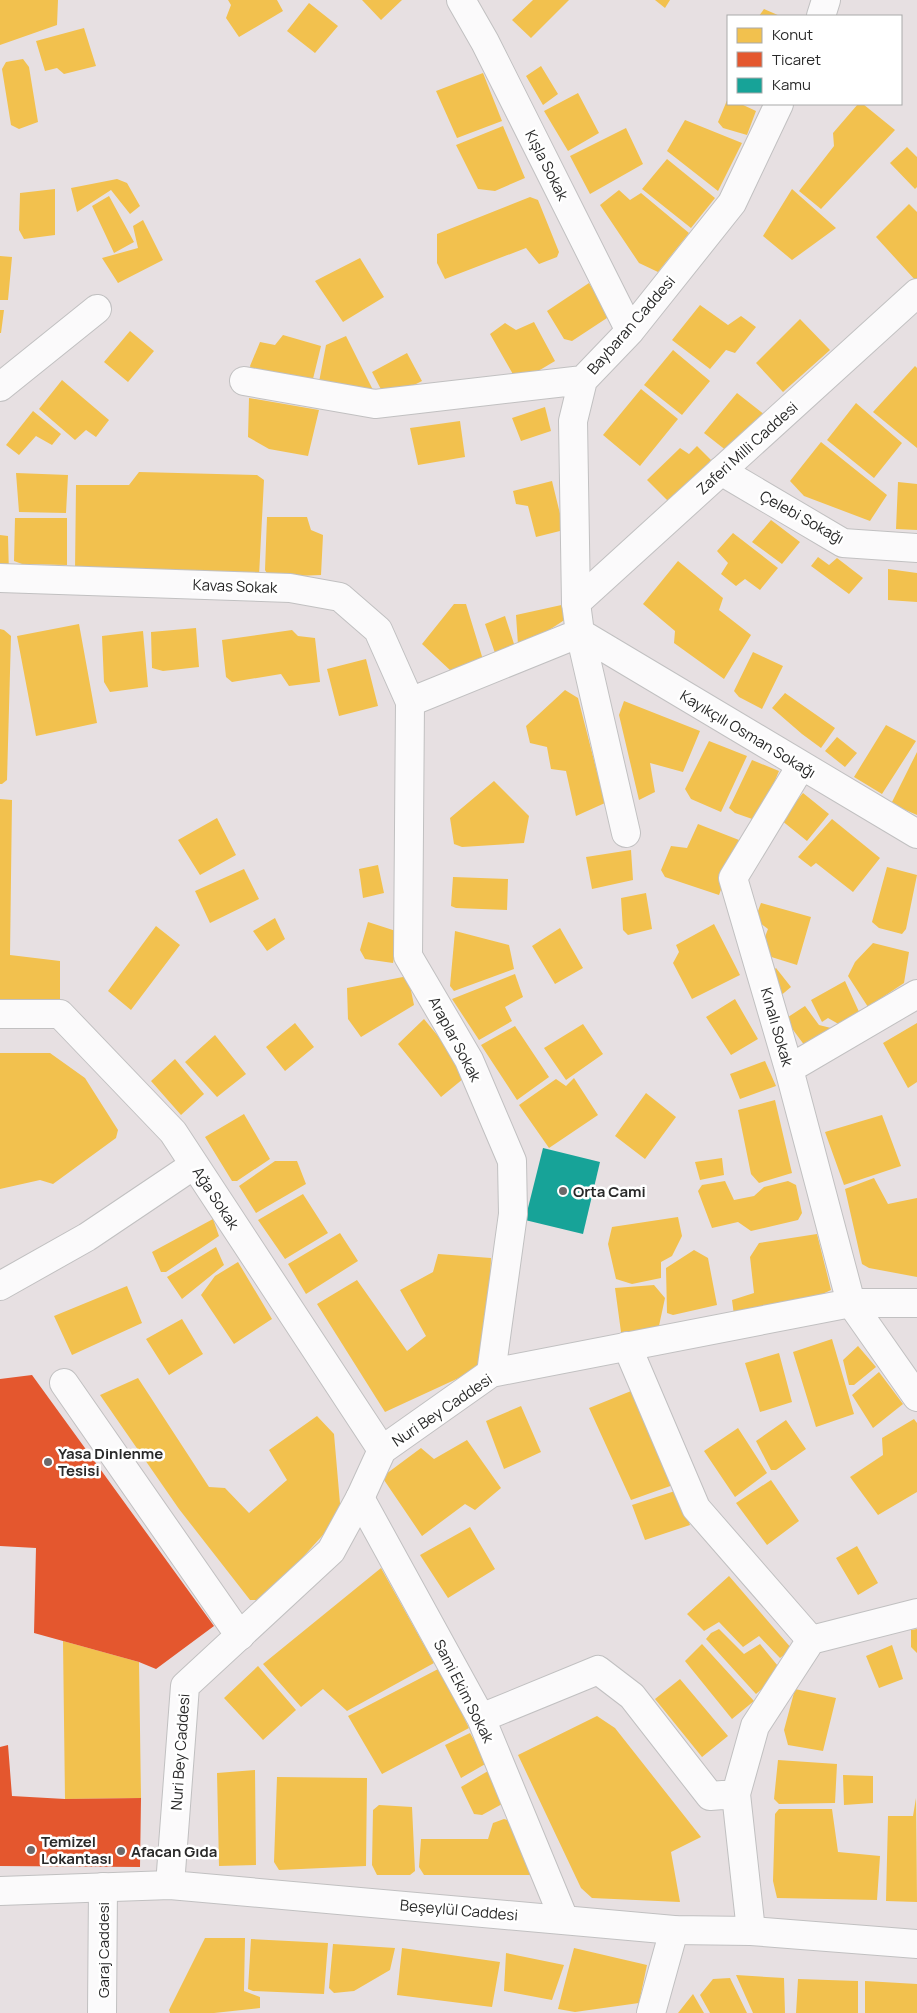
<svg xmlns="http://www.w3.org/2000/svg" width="917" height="2013" font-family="Manrope,sans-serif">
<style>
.homes{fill:#f2c14e}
.shops{fill:#e4572e}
.public{fill:#17a398}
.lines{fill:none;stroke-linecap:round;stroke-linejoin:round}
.street-casing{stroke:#c1c0c1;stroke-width:30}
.secondary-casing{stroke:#c1c0c1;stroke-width:30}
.street{stroke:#fbfafb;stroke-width:28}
.secondary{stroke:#fbfafb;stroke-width:28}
.poi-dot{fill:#6c696a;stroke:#fff;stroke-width:2}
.labels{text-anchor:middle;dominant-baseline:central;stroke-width:5;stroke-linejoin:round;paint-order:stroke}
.street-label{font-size:15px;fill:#292929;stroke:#fff}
.poi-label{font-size:15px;font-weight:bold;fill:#292929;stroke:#fff;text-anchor:start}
</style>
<rect width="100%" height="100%" fill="#e7e0e2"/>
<path class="homes" d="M0 0H58L57 25 0 45Z
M228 0H277L283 11 239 37 226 18 231 5Z
M362 0H402L381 20Z
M533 0H569L531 38 512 20Z
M655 0H670L665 8Z
M309 3 338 26 315 53 287 31Z
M764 9 780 16H759Z
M84 28 96 66 64 74 57 68 45 71 36 41Z
M23 59 29 67 38 122 19 129 11 125 2 69 6 62Z
M541 66 558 94 543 105 526 76Z
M483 73 502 121 457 138 436 91Z
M578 93 599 133 568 151 544 111Z
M728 98V104H741L756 111 747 135 723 128 718 122Z
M858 104H863L895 130 821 209 799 191 834 146 833 133Z
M685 120 742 143 718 191 667 151Z
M503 126 525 178 495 191 478 189 456 145Z
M626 128 643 164 590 194 570 156Z
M907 147 917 157V187L915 189 890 163Z
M667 159 715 198 691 228 642 189Z
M117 179 127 183 140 206 130 214 111 190 77 212 71 188Z
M55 189V235L24 239 19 230 20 193Z
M792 189 836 228 792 260 763 236Z
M619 190 630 200 641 193 689 233 658 272 639 263 600 205Z
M109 196 134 242 114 253 92 206Z
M530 197 538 200 559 252 557 257 539 264 526 248 445 279 437 263V234Z
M909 204 917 212V282L876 237Z
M143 220 163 260 118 283 102 258 138 248 133 226Z
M0 256 12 257 8 300H0Z
M360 258 384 297 343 322 315 281Z
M589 283 610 316 572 341 564 339 547 311Z
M700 305 728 325 741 316 756 327 735 353 726 350 710 369 672 340Z
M0 310H4L1 333H0Z
M800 319 830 350 783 392 756 363Z
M534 322 555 361 518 383 490 334 505 323 516 330Z
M130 331 154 351 128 382 104 362Z
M283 335 321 346 311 387 255 376 250 366 260 342 275 345Z
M346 336 376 396 319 382 326 345Z
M673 350 710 381 682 415 644 385Z
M407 353 422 381 386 399 372 372Z
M915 366 917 368V448L873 412Z
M62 380 109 420 96 437 86 430 75 440 39 409Z
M641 389 678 419 640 466 603 435Z
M737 393 765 415 732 455 704 433Z
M249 398 319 410 308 456 269 449 248 437Z
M856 403 902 443 874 478 827 440Z
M545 407 551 431 521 441 512 418Z
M33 411 61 434 52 445 36 436 19 455 6 445Z
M460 421 465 457 418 465 410 428Z
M821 442 887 495 870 521 804 496 790 481Z
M697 446 719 468 676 509 647 480 680 448 689 454Z
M139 472 257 475 264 480 259 576 75 571 76 485H129Z
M16 473 68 475 66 513 19 512Z
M552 481 564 530 536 537 528 506 516 504 513 491Z
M898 482 917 484V530L896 529Z
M267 517H307L311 530 323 535 321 575 269 577 265 570Z
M15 518H67V565L22 564 14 561Z
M771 520 800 542 782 564 752 542Z
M733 533 778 568 760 590 745 579 736 586 721 574 728 563 717 551Z
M0 535 8 536 9 575H0Z
M818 557 829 565 837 558 863 578 849 594 811 566Z
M678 561 723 598 719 610 751 635 724 679 674 643 675 631 643 604Z
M888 569 917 573V602L888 600Z
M454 604H466L484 663 451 671 422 644Z
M566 604V619L523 647 518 645 516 615Z
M505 616 515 647 496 656 485 624Z
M79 624 97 723 36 736 17 636Z
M196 628 199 667 163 671 152 668 151 632Z
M0 629 4 630 11 636 7 780 2 784H0Z
M292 630 298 636 315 638 320 682 289 686 281 674 232 682 226 677 222 640Z
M143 631 148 687 110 692 104 682 102 636Z
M753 652 783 666 762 709 739 697 734 691Z
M366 659 378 706 339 716 327 669Z
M565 690 578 698 605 803 576 816 566 771 551 769 547 747 530 743 526 726Z
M785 693 835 728 821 748 802 734 772 708Z
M624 701 700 731 683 772 650 763 655 792 639 800 619 715Z
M886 725 916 741 882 794 854 777Z
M837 737 857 753 845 767 825 751Z
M709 741 747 756 721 812 691 799 685 789Z
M917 752V815L901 808 892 802Z
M752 760 779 771 758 821 735 813 729 808Z
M494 781 529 816 524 843 462 847 454 844 450 818Z
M803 793 829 814 807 841 781 820Z
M0 799 12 800 10 955 60 961V1001L0 1000Z
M217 818 236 855 200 875 178 840Z
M832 819 880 858 853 892 816 863 811 867 798 857Z
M698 824 739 840 719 895 665 877 661 870 671 846 687 848Z
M631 850 633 880 592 889 586 857Z
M378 865 384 893 363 898 359 869Z
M887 867 917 875 906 929 902 934 879 928 872 922Z
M244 869 259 899 210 923 195 891Z
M453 877 508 879 507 910 456 908 451 906Z
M646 893 652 929 628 935 623 930 621 898Z
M761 903 811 917 797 965 765 955 760 950 768 929 755 919Z
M275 918 285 939 267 951 253 931Z
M368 922 399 932 393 963 365 959 360 950Z
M714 924 740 975 692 999 673 963 679 952 676 945Z
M156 926 180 945 131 1010 108 991Z
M560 928 583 968 555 984 532 946Z
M455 931 509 945 514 969 454 991 450 986Z
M873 943 909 952 904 983 868 1007 848 976 855 962Z
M776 968 791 987 779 997 767 976Z
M515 974 523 997 505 1007 512 1021 479 1040 452 999Z
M408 976 414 1005 361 1037 348 1019 347 988Z
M845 981 860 1014 842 1026 828 1018 822 1022 811 1000Z
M735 999 758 1039 731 1055 706 1017Z
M805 1006 819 1025 831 1028 805 1046 785 1019Z
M424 1019 469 1074 441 1097 398 1044Z
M295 1023 314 1047 285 1071 266 1047Z
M917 1023V1082L908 1088 883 1043Z
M583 1024 603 1054 566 1080 544 1048Z
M515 1026 549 1077 517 1100 481 1045Z
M215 1035 246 1074 217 1097 185 1062Z
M0 1053H50L85 1078 118 1130 116 1138 53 1184 40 1180 0 1189Z
M175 1059 204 1094 181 1115 151 1081Z
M765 1061 776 1086 740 1099 730 1074Z
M574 1078 598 1115 549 1148 519 1105 556 1079 566 1086Z
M646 1093 676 1117 645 1159 615 1136Z
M775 1100 792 1173 759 1183 751 1174 738 1110Z
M244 1114 270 1159 237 1181H232L205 1137Z
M882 1115 901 1166 844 1185 825 1132Z
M722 1158 724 1175 700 1180 695 1162Z
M275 1161H297L306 1184 256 1213 239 1186Z
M874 1178 888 1204 917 1198V1277L869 1268 862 1264 845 1189Z
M725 1181 734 1200 754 1196 764 1187 788 1181 796 1185 802 1213 798 1220 751 1231 738 1222 712 1228 698 1191 702 1185Z
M303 1194 328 1233 285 1259 258 1220Z
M678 1217 682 1236 672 1256 661 1262V1278L632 1284 616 1279 608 1244 612 1227Z
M213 1219 219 1236 166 1272H161L152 1252Z
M340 1233 358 1261 306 1294 288 1264Z
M817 1234 831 1290 789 1310 734 1315 732 1300 754 1293 750 1257 759 1243Z
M216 1247 224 1265 182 1299 167 1277Z
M694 1250 708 1258 717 1305 673 1315 667 1313 666 1268Z
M438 1254 491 1258 487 1365 385 1412 317 1304 357 1280 407 1351 426 1336 400 1290 433 1272Z
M238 1262 272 1319 234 1344 201 1295 215 1276Z
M654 1285 665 1298 657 1335 628 1344 621 1332 615 1288Z
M127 1286 142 1323 72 1355 54 1316Z
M182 1319 203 1354 169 1375 146 1339Z
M832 1339 854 1414 816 1427 793 1352Z
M858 1346 876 1367 854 1385H849L843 1360Z
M779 1353 792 1402 760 1412 745 1363Z
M879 1372 903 1404 873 1428 852 1395Z
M138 1378 209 1487 225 1488 249 1513 287 1480 269 1450 317 1416 334 1434 341 1515 264 1600H250L179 1509 100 1395Z
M641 1387 676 1484 631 1500 589 1408Z
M521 1406 541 1452 504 1469 486 1421Z
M914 1419 917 1423V1492L878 1515 850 1477 883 1455 882 1438Z
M786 1420 806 1449 776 1470H771L756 1441Z
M738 1428 767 1473 735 1497 704 1451Z
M467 1440 501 1488 475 1510 465 1504 422 1536 382 1477 421 1448 434 1459Z
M771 1480 799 1521 767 1545 736 1503Z
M678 1490 690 1525 645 1540 632 1505Z
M470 1527 495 1569 448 1598 420 1555Z
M857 1546 878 1583 858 1595 836 1558Z
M381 1568 434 1663 347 1711 323 1689 301 1707 263 1664Z
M729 1576 792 1649 780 1658 759 1636 743 1647 719 1622 704 1631 687 1614Z
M719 1629 744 1654 760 1644 782 1671 756 1694 706 1639 711 1633Z
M917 1629V1653L911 1647V1630Z
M63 1641 139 1662 141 1798 65 1799Z
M702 1644 754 1701 732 1719 685 1661Z
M892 1645 903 1679 879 1688 866 1656Z
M258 1666 296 1710 263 1740 224 1698Z
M440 1668 469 1728 382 1774 348 1716Z
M680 1679 728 1736 702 1757 655 1699Z
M795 1689 836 1698 823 1751 788 1745 784 1730Z
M597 1716 615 1728 701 1837 671 1852 680 1902 592 1898 581 1888 518 1755Z
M470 1733 487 1763 461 1778 445 1745Z
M778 1760 837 1764 835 1803 779 1804 774 1799Z
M255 1770 256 1865 219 1866 217 1773Z
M488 1771 504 1803 482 1815 474 1814 461 1787Z
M843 1775 873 1776V1803L844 1805Z
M277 1777 367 1778 366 1866 279 1870 274 1862Z
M916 1798 917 1902 886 1901 888 1816H913Z
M379 1805 412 1807 415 1871 410 1875H377L372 1865 373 1810Z
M779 1809H832L838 1852 880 1856 877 1900 777 1898 773 1881 775 1814Z
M504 1819 515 1822 538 1875H424L419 1867 421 1839H488L493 1823Z
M205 1938H245L244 1991 260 1997V2008L214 2013H170L169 2010Z
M251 1939 328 1943 324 1994 253 1991 248 1989Z
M333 1944 395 1948 390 1970 354 1991 334 1993 329 1988Z
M402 1948 500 1962 492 2007 397 1995Z
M574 1948 647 1965 639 2003 575 2012 558 2009Z
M506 1953 564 1965 552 2000 504 1991Z
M736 1975 784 1978 785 2013H753Z
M730 1978 747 2013H710L700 1995 713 1979Z
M798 1979 858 1981V2013H796Z
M865 1981 917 1984V2013H865Z
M693 1994 704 2013H678Z"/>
<path class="shops" d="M32 1375 214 1626 156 1669 139 1662 34 1633 36 1548 0 1546V1379Z
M8 1745 12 1796 65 1799 141 1798 140 1867 0 1866V1747Z"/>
<path class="public" d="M543 1148 600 1162 583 1234 525 1220Z"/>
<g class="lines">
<defs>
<path id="street" d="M461 0 485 42 630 331
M821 16 826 0
M244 381 375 404 583 380
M0 387 97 309
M721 471 843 543 917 548
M0 578 290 588 340 597 378 630 410 702 408 956 469 1060 512 1161 513 1214 491 1373
M580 633 917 834
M410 702 580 633
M801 766 733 878 789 1069 851 1303 917 1397
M626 833 580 633 576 603 573 421 583 380 630 331 732 203 779 104
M0 1014H60L173 1132 382 1450
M789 1069 917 994
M0 1286 87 1237 194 1165
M627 1346 696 1508 811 1640 755 1726 736 1794 751 1931
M64 1383 240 1636
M360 1498 481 1718 564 1919
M811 1640 917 1613
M481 1718 598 1670 632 1696 710 1796 736 1794
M102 2013 103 1887
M651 2013 674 1930"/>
<path id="secondary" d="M576 603 917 293
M170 1885 185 1686 331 1551 360 1498 382 1450 491 1373 851 1303H917
M0 1891 170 1885 674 1930 751 1931 917 1944"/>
</defs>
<use href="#street" class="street-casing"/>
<use href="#secondary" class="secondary-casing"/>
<use href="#street" class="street"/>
<use href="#secondary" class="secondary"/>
</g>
<g class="poi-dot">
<circle cx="563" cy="1191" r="5"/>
<circle cx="48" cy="1462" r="5"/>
<circle cx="31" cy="1850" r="5"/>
<circle cx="121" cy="1851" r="5"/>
</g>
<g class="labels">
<g class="street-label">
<text transform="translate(547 165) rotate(63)">Kışla Sokak</text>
<text transform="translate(631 325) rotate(-49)">Baybaran Caddesi</text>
<text transform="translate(747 448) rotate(-42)">Zaferi Milli Caddesi</text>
<text transform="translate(802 517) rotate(29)">Çelebi Sokağı</text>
<text transform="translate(235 586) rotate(2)">Kavas Sokak</text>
<text transform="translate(748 734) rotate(31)">Kayıkçılı Osman Sokağı</text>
<text transform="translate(777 1027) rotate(74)">Kınalı Sokak</text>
<text transform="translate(455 1039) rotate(62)">Araplar Sokak</text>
<text transform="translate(216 1198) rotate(57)">Ağa Sokak</text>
<text transform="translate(442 1410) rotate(-34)">Nuri Bey Caddesi</text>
<text transform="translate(464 1691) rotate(63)">Sami Ekim Sokak</text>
<text transform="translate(180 1752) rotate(-86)">Nuri Bey Caddesi</text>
<text transform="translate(459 1910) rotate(5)">Beşeylül Caddesi</text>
<text transform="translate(103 1950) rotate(-90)">Garaj Caddesi</text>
</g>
<g class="poi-label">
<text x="573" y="1191">Orta Cami</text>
<text x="58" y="1453">Yasa Dinlenme<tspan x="58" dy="17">Tesisi</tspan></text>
<text x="41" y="1841">Temizel<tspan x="41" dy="17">Lokantası</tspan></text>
<text x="131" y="1851">Afacan Gıda</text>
</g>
</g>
<rect x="727" y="15" width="175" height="90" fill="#ffffff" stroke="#a9a9a9"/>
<rect x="737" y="28" width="25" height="15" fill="#f2c14e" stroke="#a9a9a9"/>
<text x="772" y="40" font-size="15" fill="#292929">Konut</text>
<rect x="737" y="52" width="25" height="15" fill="#e4572e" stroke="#a9a9a9"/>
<text x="772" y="65" font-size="15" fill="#292929">Ticaret</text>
<rect x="737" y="78" width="25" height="15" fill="#17a398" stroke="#a9a9a9"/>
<text x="772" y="90" font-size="15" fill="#292929">Kamu</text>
</svg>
